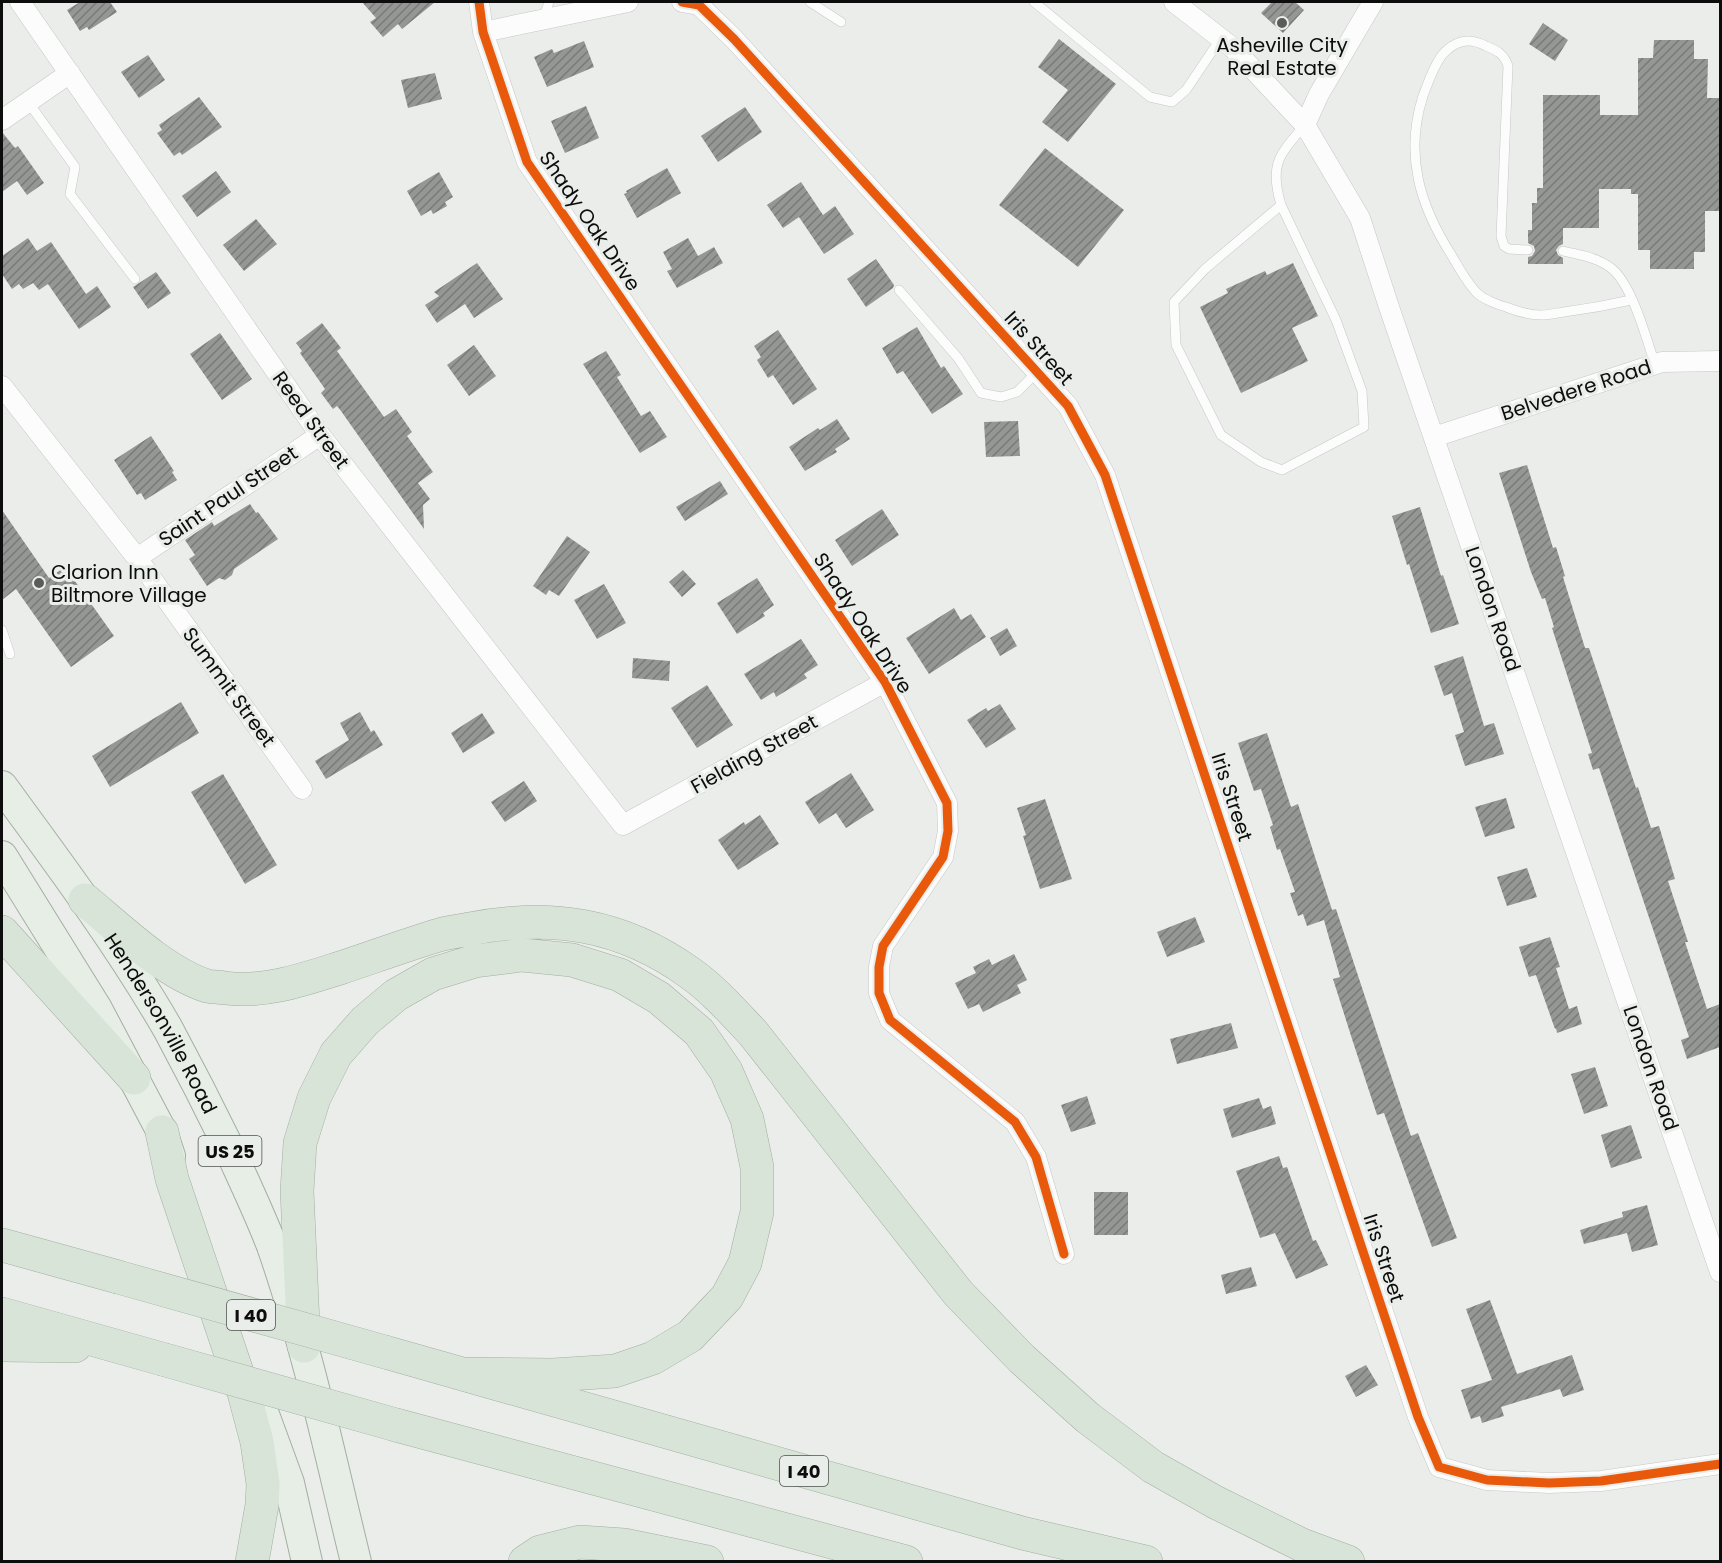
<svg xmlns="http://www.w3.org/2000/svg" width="1722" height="1563" font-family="Poppins,sans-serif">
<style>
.building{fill:url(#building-hatch)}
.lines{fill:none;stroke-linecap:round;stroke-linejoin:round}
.service-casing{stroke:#c6c7c6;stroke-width:10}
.minor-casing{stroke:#c6c7c6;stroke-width:21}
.primary-casing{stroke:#a2afa0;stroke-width:32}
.motorway-casing{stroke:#a2afa0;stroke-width:34}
.service{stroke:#fcfcfc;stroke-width:9}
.minor{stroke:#fcfcfc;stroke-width:20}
.primary{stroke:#e6eee5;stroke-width:30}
.motorway{stroke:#d8e4d7;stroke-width:33}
.motorway-bridge-casing{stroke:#a2afa0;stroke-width:34;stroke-linecap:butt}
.motorway-bridge{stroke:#d8e4d7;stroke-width:33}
.cycleway-casing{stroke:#eaeeea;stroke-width:13}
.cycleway{stroke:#e8590c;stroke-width:9}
.poi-dot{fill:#5a5b5a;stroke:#eaeeea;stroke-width:2}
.labels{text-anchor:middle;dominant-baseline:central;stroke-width:6;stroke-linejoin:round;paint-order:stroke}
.shield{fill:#eaeeea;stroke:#4f504f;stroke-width:1.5}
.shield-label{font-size:18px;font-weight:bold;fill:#0c0d0c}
.poi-label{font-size:20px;fill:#0c0d0c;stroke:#eaeeea}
.street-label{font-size:20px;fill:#0c0d0c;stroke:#eaeeea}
</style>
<defs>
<pattern id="building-hatch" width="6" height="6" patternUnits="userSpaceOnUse" patternTransform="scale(1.5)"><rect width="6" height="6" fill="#959795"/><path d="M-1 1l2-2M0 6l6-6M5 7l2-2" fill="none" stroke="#787a78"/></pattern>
</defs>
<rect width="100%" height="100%" fill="#ebedeb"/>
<path class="building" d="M80 2H110L117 12 89 30 87 27 80 31 67 10Z
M362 2H435L402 29 398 24 383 37 370 22 376 18Z
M1272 2H1295L1304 10 1283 33 1261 13Z
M1543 23 1568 40 1555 61 1529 44Z
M1059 39 1116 84 1068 142 1042 122 1068 90 1038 67Z
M1654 40H1694V59H1708L1707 98H1720V211H1705V252H1694V269H1650V250H1638V194H1631V189H1599V228H1563V244L1559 246 1556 250 1558 255 1563 258V264H1528V257L1532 256 1535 251 1534 246 1528 243V230H1532V203H1537V188H1543V95H1600V115H1638V58H1653Z
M584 41 594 67 547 87 534 57 552 49 554 53Z
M148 55 165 80 139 98 121 72Z
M435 73 442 99 408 108 401 80Z
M199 97 222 127 182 155 180 152 174 156 157 133 162 130 159 125Z
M586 106 599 138 565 153 551 121Z
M745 107 762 132 718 162 701 136Z
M2 132 15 148 18 146 44 183 27 195 17 181 2 192Z
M1045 148 1124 210 1078 267 999 205Z
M667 168 681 193 637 218 624 194 627 193 626 191Z
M216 171 231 192 197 217 182 196Z
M439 172 453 197 445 202 447 206 433 214 431 210 421 216 407 191Z
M801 182 823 215 835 206 854 234 824 254 799 217 783 228 767 205Z
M256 219 277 244 244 271 223 245Z
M28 238 37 251 51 242 86 294 97 286 111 307 79 329 48 284 39 290 33 283 23 289 19 284 12 289 2 274V256Z
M688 238 698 256 714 247 723 263 677 288 667 271 672 269 663 252Z
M876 259 894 285 893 288 866 307 847 279Z
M477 263 503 299 474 318 465 304 437 323 425 305 439 296 434 292Z
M1293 263 1318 316 1292 328 1308 361 1241 393 1200 307 1228 293 1226 289 1265 271 1267 275Z
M156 272 171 293 148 309 133 287Z
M322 323 341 348 337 351 384 417 396 409 412 432 407 436 433 472 418 483 430 499 423 505 424 529 341 411 337 406 333 409 321 393 325 389 300 353 302 351 296 343Z
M917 327 941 368 944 366 963 394 932 414 903 371 897 374 882 348Z
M778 330 817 389 793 405 773 375 768 378 757 360 761 357 754 346Z
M220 333 252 379 222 400 190 354Z
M474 345 496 376 469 396 447 365Z
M606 351 621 375 617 377 641 416 650 411 667 437 640 453 583 364Z
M837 419 850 439 835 449 837 452 805 471 789 447 818 428 820 430Z
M1018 421 1020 456 986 457 984 422Z
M151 436 174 471 172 472 177 480 145 500 141 493 137 495 114 460Z
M1527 465 1553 548 1556 547 1565 576 1563 577 1585 648H1589L1636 788 1638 787 1651 828 1659 826 1675 879 1668 881 1688 942H1685L1707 1009 1720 1004V1047L1687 1059 1681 1040 1689 1037 1599 768 1593 770 1588 754 1592 753 1552 628 1554 627 1545 598 1542 599 1531 572 1499 473Z
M720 481 728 494 685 521 676 507Z
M250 504 256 513 258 512 278 539 234 569 232 575 225 580 219 578 207 586 189 559 195 555 185 540 212 522 214 526Z
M1420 507 1441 576 1443 575 1459 624 1431 633 1409 564 1407 565 1392 516Z
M882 509 899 535 852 566 835 540Z
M2 510 49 578 65 567 114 636 71 667 16 589 2 600Z
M567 536 590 552 559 596 549 590 546 595 533 586Z
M683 570 696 584 682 597 669 582Z
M757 578 774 605 763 613 765 616 737 634 717 603Z
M604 584 626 623 597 639 574 600Z
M954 608 961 620 971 614 986 637 929 674 906 638Z
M1007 628 1017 646 1000 656 990 638Z
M801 639 818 665 804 674 807 678 776 697 774 692 761 700 744 674Z
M1463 656 1484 726 1494 723 1504 754 1465 766 1455 735 1464 732 1452 693 1444 696 1434 666Z
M633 658 670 661 669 681 632 678Z
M707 685 733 725 697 748 671 708Z
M181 702 199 733 110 787 92 756Z
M1000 704 1016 729 986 748 967 720 986 708 988 711Z
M360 712 371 732 374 730 383 745 326 779 315 761 349 740 340 723Z
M482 713 495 733 463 753 451 733Z
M1267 733 1291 807 1298 804 1332 910 1336 909 1411 1136 1418 1133 1457 1238 1432 1247 1384 1113 1377 1115 1353 1042 1333 979 1340 977 1324 920 1307 926 1303 914 1298 916 1290 893 1295 892 1280 849 1277 850 1270 827 1273 825 1261 789 1254 791 1238 743Z
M851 773 874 810 846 828 836 813 819 824 805 802Z
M223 774 277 865 245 884 191 792Z
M524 781 537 801 505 822 491 802Z
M1506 798 1515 828 1485 837 1475 807Z
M1045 799 1072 879 1040 889 1023 836 1026 835 1017 808Z
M760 815 779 844 738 870 718 840 744 822 745 825Z
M1527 868 1537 897 1507 906 1497 877Z
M1195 917 1205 942 1167 957 1157 932Z
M1550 937 1560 967 1556 968 1569 1009 1577 1006 1582 1024 1557 1033 1556 1028 1555 1029 1536 975 1529 977 1519 947Z
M1014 954 1027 980 1017 985 1021 993 983 1012 979 1004 968 1009 955 983 976 973 973 967 989 959 992 965Z
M1231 1023 1238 1048 1177 1064 1170 1039Z
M1595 1067 1608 1106 1584 1114 1571 1074Z
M1087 1096 1096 1124 1071 1132 1061 1105Z
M1259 1098 1263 1109 1271 1106 1276 1124 1232 1138 1223 1109Z
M1631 1125 1642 1158 1611 1168 1601 1135Z
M1279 1156 1283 1168 1287 1167 1313 1241 1316 1240 1328 1265 1296 1279 1275 1233 1260 1238 1236 1171Z
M1094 1192H1128V1235H1094Z
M1647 1205 1658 1245 1632 1252 1627 1233 1584 1244 1580 1230 1623 1217 1622 1212Z
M1251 1267 1257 1286 1226 1294 1221 1275Z
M1490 1300 1517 1374 1572 1355 1584 1390 1563 1397 1560 1389 1501 1407 1504 1416 1482 1423 1480 1416 1471 1419 1461 1390 1492 1380 1466 1309Z
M1366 1365 1378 1385 1356 1397 1345 1376Z"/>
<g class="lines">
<defs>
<path id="service" d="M810 2 841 22
M1034 2 1150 97 1172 102 1186 90 1221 38
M543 19 549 2
M28 102 75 167 70 194 135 279
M1281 205 1205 269 1174 302 1176 345 1221 435 1261 462 1282 470 1364 427 1362 391 1336 320 1281 205C1269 164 1279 155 1305 125
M1528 250 1509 249 1504 246 1501 236 1508 66C1504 54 1498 51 1486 46 1469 37 1455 40 1442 55 1433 67 1428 83 1423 96 1404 155 1420 206 1452 256 1459 268 1467 283 1477 293 1483 299 1498 305 1506 307 1516 311 1531 315 1541 315 1549 315 1557 313 1564 312 1587 309 1609 305 1631 300
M1563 251C1579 255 1597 257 1611 268 1632 284 1646 338 1655 364
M899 290 958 358 981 393 1001 397 1017 392 1037 372
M2 630 10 654"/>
<path id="minor" d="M20 2 320 435 623 825 885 682
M479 2 483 32 527 162 885 682 947 803 948 831 943 857 883 946 879 967V993L890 1020 1015 1122 1036 1157 1064 1254
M682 2 699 5 734 39 1068 406 1105 475 1418 1417 1439 1467 1487 1480 1549 1483 1601 1481 1720 1464
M1174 2 1233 48 1305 125 1360 218 1390 310 1720 1272
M483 32 628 2
M2 120 70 73
M1305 125 1319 94 1373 2
M2 386 137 558 302 789
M1434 437 1662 362 1720 361
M137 558 320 435"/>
<g id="primary">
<path id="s1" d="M2 786C60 865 119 944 168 1029 189 1068 209 1107 228 1146 243 1179 259 1212 272 1246 308 1349 330 1456 356 1562"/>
<path d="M2 856 97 1009 162 1132 170 1156"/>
<path d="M259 1401 289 1483 307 1562"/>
</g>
<path id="motorway" d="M85 900C120 929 164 972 207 986 212 987 219 987 225 988 265 993 302 980 340 968 373 957 406 945 439 935 449 932 460 931 470 929 551 913 622 924 690 973 714 990 733 1012 753 1033L958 1293 1022 1359 1088 1418 1153 1467 1215 1502 1302 1545 1348 1562
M2 932 134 1078
M162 1132 172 1179 244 1393 257 1442 263 1484 262 1505 252 1562
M2 1245 118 1277
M2 1314 162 1359
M2 1345 75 1346
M304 1346 297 1191 300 1143 314 1098 336 1054 365 1021 396 995 433 974 475 961 522 955 572 960 620 975 659 998 699 1032 726 1071 747 1119 757 1167V1212L745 1263 727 1297 690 1336 653 1358 615 1371 553 1375 463 1374
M385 1352 1022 1533 1146 1562
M396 1425 906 1562
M525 1562 540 1552 580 1542 624 1545 707 1562"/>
</defs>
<use href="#service" class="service-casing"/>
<use href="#minor" class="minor-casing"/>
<use href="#primary" class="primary-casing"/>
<use href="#motorway" class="motorway-casing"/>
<use href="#service" class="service"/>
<use href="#minor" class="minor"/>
<use href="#primary" class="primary"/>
<use href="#motorway" class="motorway"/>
<defs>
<path id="motorway-bridge" d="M118 1277 385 1352
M162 1359 396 1425"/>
</defs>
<use href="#motorway-bridge" class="motorway-bridge-casing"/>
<use href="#motorway-bridge" class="motorway-bridge"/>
<defs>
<path id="cycleway" d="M479 2 483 32 527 162 885 682 947 803 948 831 943 857 883 946 879 967V993L890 1020 1015 1122 1036 1157 1064 1254
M682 2 699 5 734 39 1068 406 1105 475 1418 1417 1439 1467 1487 1480 1549 1483 1601 1481 1720 1464"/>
</defs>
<use href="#cycleway" class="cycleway-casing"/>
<use href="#cycleway" class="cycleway"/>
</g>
<g class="poi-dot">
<circle cx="1282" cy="23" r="6"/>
<circle cx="39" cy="583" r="6"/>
</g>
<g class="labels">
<g class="shield">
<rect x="198.5" y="1136" width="63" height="30" rx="4.5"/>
<rect x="227" y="1300" width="48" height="30" rx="4.5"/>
<rect x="780" y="1456" width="48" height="30" rx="4.5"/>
</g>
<g class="shield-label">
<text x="230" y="1151">US 25</text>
<text x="251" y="1315">I 40</text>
<text x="804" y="1471">I 40</text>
</g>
<g class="poi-label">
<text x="1282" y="45">Asheville City<tspan x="1282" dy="23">Real Estate</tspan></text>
<text x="51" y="572" text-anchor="start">Clarion Inn<tspan x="51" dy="23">Biltmore Village</tspan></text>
</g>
<g class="street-label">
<text transform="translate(590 221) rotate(56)">Shady Oak Drive</text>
<text transform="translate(1039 348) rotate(48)">Iris Street</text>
<text transform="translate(1576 390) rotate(-18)">Belvedere Road</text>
<text transform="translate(311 420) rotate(54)">Reed Street</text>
<text transform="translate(228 496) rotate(-34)">Saint Paul Street</text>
<text transform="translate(1493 609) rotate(71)">London Road</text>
<text transform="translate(863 623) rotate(57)">Shady Oak Drive</text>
<text transform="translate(229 687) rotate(54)">Summit Street</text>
<text transform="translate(754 754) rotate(-29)">Fielding Street</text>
<text transform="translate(1232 797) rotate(72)">Iris Street</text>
<text stroke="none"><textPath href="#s1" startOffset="286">Hendersonville Road</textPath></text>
<text transform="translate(1651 1068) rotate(71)">London Road</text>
<text transform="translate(1384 1258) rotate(72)">Iris Street</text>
</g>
</g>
<rect width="1722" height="1563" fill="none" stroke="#0c0d0c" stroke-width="6"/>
</svg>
